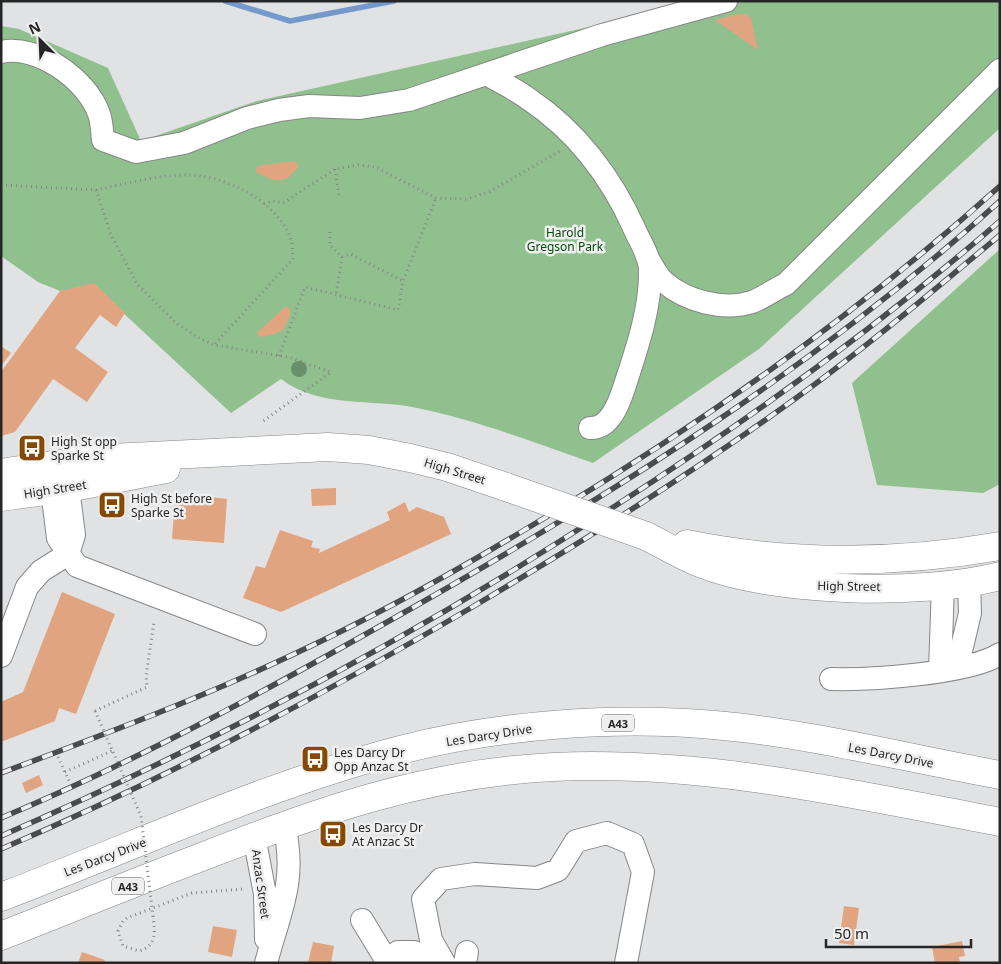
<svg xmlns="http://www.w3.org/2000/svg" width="1001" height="964" font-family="'Noto Sans',sans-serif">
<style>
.green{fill:#91c08f}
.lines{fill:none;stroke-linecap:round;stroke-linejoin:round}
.stream{stroke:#7499cc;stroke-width:5.5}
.building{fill:#e1a480}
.minor-casing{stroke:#868687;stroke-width:24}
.major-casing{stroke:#868687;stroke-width:29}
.highway-casing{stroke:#868687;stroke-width:29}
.path{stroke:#858687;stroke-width:3;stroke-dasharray:1 4;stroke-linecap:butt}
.minor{stroke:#fff;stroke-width:22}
.major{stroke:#fff;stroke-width:28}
.highway{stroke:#fff;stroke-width:28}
.rail-casing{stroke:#4a4b4c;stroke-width:5.5}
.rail{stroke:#efeff0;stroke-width:4;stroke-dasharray:11;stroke-linecap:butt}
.major-bridge-casing{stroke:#868687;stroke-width:29;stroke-linecap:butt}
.path-bridge{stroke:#858687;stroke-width:3;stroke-dasharray:1 4;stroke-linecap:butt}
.major-bridge{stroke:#fff;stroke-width:28}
.tree{fill:#67906b}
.labels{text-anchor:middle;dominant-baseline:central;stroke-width:5;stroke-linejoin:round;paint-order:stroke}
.shield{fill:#efeff0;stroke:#626263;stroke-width:1}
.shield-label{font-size:11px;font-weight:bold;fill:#262627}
.park-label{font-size:12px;fill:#044c09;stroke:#efeff0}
.poi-label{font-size:12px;fill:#262627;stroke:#efeff0;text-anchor:start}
.street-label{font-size:12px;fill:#262627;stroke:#efeff0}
</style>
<rect width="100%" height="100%" fill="#e1e2e3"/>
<path class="green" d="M680 1H1000V128L759 349 593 463C535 443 477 420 417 408 371 398 321 409 281 379L231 413 93 285 60 291 38 282 1 256V26L19 29 108 68 141 141 257 101 665 10Z
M1000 249V484L983 493 877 485 852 383Z"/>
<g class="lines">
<path class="stream" d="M225 1 290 21 394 1"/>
</g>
<path class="building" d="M738 14H746L751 18 758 50 715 20Z
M294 161 299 166 288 178 282 180H272L256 172 257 166Z
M94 283 125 313 116 327 100 315 75 348 108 372 87 402 53 379 15 432 1 436V372L60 291Z
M286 306 290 309V315L284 329 275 334 260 337 257 333Z
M1 346 11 353 1 366Z
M336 488V505L312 506 311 489Z
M210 497 227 499 224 543 172 539 175 500 193 502V499L210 500Z
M405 502 409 512 417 507 444 517 451 534 281 612 243 598 256 566 265 568 280 530 313 541 311 547 320 549 319 553 390 520 387 512Z
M62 592 115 614 76 714 59 708 55 721 1 742V702L23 692Z
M39 775 43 785 26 793 22 783Z
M844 906 859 908 854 945 839 943Z
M213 926 237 930 232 957 208 952Z
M962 941 965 956 959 957 960 963H935L932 947Z
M313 942 334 946 331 963H308Z
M82 952 105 960 104 963H78Z"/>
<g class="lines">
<defs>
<path id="minor" d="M1 52C37 44 87 79 99 114 102 122 102 132 103 140L136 152 184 143 247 118 279 110 309 106 360 108 409 100 602 35 726 1
M488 75C502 83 517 90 530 100 576 131 611 177 634 228 639 240 650 256 650 270 651 309 636 351 624 388 619 403 610 429 590 428
M647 257C652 265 657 276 664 282 686 301 723 311 752 302 763 298 775 289 786 284L1000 70
M52 490 58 538 77 566 255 634
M1 656 27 587 41 571 68 554 74 535 68 488
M957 668 970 613 969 582
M940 670 943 585
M831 679C870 680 968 674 1000 654
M254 836 265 894 266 939
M362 920 388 963
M443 961 431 940 423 899 441 879 475 874 537 878 558 870 576 841 607 833 633 844 643 872 626 963
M266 963C280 910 297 882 284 825
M389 963 398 952H414L444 963
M465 963 467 952"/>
<path id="major" d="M1 473 91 459 328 447 369 450 410 458 447 467 506 487
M1 497 68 488 166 469
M646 536C664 545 682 556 700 563 774 593 923 596 1000 576
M687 544C788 565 898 564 1000 546"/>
<path id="highway" d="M1 897C133 847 263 786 400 750 496 725 615 716 714 725 807 733 907 758 1000 775
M1 936C67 910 133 883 199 858 316 812 426 773 553 767 704 760 853 794 1000 822"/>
</defs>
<use href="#minor" class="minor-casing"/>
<use href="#major" class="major-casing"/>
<use href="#highway" class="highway-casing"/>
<path class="path" d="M335 169 339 196
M1 185 96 190 111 235 137 284 176 323 199 338 214 345 288 357 331 372 262 422
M96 190C125 184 156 175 186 175 224 174 279 202 291 240 293 246 292 253 293 259L214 345
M264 204 273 201 283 203 335 169 358 165 375 167 436 198 466 199 489 192 560 151
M330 232V245L342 257 336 294
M342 257 350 254 403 281
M279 356 305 287 398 310 403 281 436 198
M95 711 147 687 146 676 154 622
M58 757 70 783
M65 772 112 751
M153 916C155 932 157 946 139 951L123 946 118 931 123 921 127 918 192 893 243 889"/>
<use href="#minor" class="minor"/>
<use href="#major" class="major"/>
<use href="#highway" class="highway"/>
<defs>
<path id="rail" d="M1 773C100 736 199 699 294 654 374 617 451 574 526 529 695 429 854 317 1000 186
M1 818C144 758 278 684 412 608 620 490 822 362 1000 201
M1 836C215 743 420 633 615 506 750 419 879 326 1000 221
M1 849C163 780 318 698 469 609 579 544 688 476 792 401 864 349 932 292 1000 235"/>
</defs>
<use href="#rail" class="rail-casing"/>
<use href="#rail" class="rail"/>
<defs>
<path id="major-bridge" d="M506 487 646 536"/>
</defs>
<use href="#major-bridge" class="major-bridge-casing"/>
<path class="path-bridge" d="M95 711 141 816 153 916"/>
<use href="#major-bridge" class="major-bridge"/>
</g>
<circle class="tree" cx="299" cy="369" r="8"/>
<defs>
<symbol id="bus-square" viewBox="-11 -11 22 22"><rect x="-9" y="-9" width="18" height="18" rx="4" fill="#854902" stroke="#efeff0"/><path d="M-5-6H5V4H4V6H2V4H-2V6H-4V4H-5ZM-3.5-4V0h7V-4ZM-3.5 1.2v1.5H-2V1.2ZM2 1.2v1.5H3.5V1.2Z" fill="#fff"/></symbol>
</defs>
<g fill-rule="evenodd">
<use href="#bus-square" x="16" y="432" width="32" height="32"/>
<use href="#bus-square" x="96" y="489" width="32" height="32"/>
<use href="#bus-square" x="299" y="743" width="32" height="32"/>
<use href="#bus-square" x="317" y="818" width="32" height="32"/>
</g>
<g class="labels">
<g class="shield">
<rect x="602" y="714.5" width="32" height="17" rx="4"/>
<rect x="112" y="877.5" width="32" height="17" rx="4"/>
</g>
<g class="shield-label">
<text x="618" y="723">A43</text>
<text x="128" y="886">A43</text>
</g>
<g class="park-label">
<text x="565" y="232">Harold<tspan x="565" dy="14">Gregson Park</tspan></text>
</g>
<g class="poi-label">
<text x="51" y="441">High St opp<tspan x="51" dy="14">Sparke St</tspan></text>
<text x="131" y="498">High St before<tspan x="131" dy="14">Sparke St</tspan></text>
<text x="334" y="752">Les Darcy Dr<tspan x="334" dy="14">Opp Anzac St</tspan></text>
<text x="352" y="827">Les Darcy Dr<tspan x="352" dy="14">At Anzac St</tspan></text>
</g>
<g class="street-label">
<text transform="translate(455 471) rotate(17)">High Street</text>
<text transform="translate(55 489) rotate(-9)">High Street</text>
<text transform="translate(849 586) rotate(1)">High Street</text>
<text transform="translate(489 735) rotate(-9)">Les Darcy Drive</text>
<text transform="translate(891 755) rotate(11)">Les Darcy Drive</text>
<text transform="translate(105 857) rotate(-21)">Les Darcy Drive</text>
<text transform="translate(261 884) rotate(82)">Anzac Street</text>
</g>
</g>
<rect width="1001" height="964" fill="none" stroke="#262627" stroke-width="5"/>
<g transform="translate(40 40) rotate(336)" stroke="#efeff0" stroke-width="4" paint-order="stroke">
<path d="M0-4L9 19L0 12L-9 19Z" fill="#262627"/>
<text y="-8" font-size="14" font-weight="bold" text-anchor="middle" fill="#262627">N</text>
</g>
<path d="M826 939v8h145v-8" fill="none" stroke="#262627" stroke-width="2.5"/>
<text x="834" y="939" font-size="15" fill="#262627" stroke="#efeff0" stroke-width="4" paint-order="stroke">50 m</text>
</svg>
